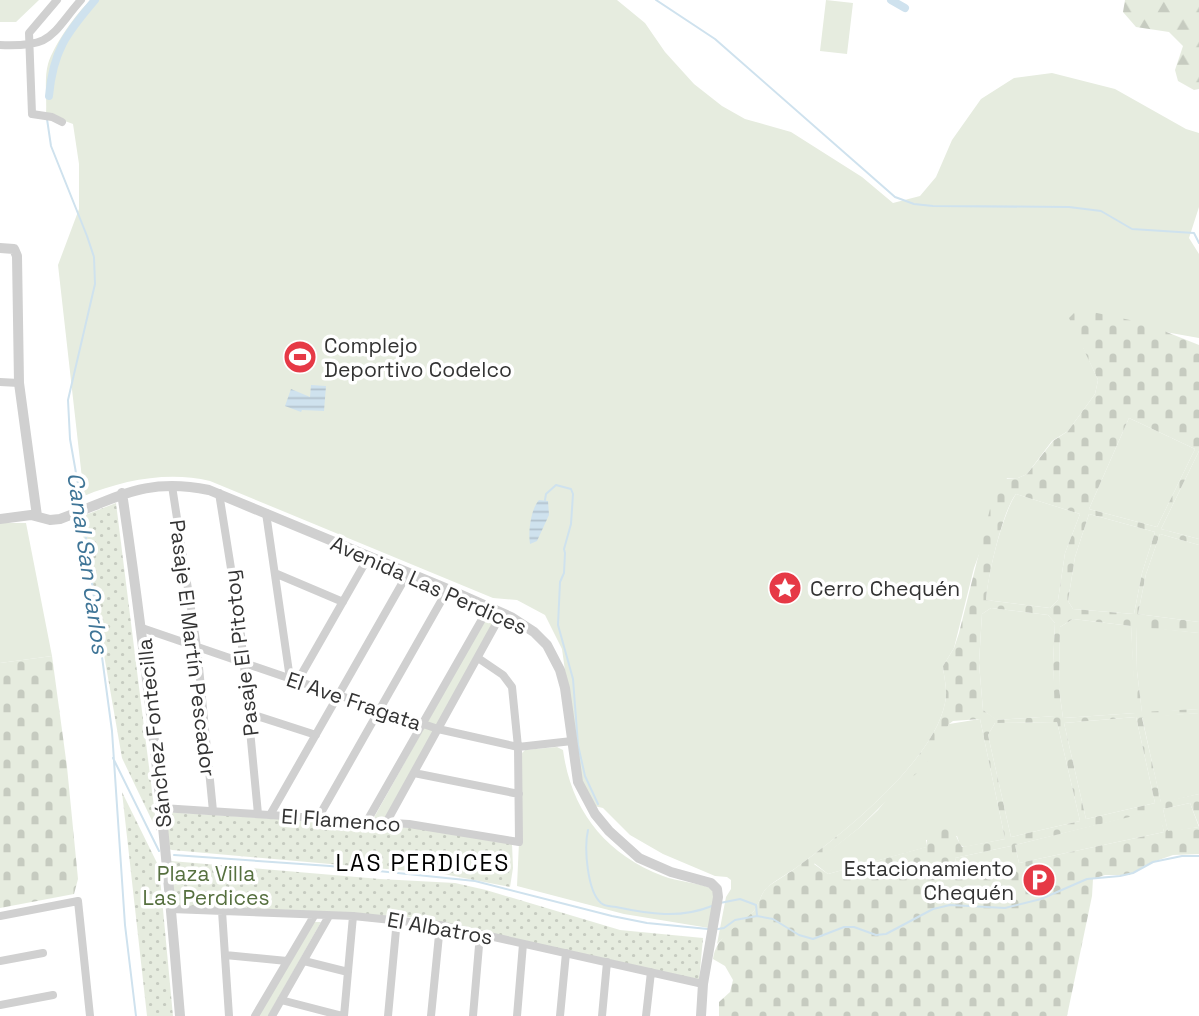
<svg xmlns="http://www.w3.org/2000/svg" width="1199" height="1016" font-family="'Space Grotesk',sans-serif">
<style>
.grass{fill:#e6ecdf}
.forest{fill:url(#forest-firs)}
.cemetery{fill:url(#cemetery-stones);fill-rule:evenodd}
.park{fill:url(#park-dots)}
.water{fill:url(#water-rules)}
.lines{fill:none;stroke-linecap:round;stroke-linejoin:round}
.stream{stroke:#cfe2ee;stroke-width:2}
.canal{stroke:#cfe2ee;stroke-width:8}
.minor{stroke:#d0d0d0;stroke-width:8}
.tertiary{stroke:#d0d0d0;stroke-width:10}
.labels{text-anchor:middle;dominant-baseline:central;stroke-width:7;stroke-linejoin:round;paint-order:stroke}
.poi-label{font-size:21px;fill:#333;stroke:#fff;text-anchor:start}
.street-label{font-size:21px;fill:#333;stroke:#fff}
.park-label{font-size:21px;fill:#56703f;stroke:#fff}
.water-label{font-size:23px;font-style:italic;fill:#3f7597;stroke:#fff}
.neighbourhood-label{font-size:23px;letter-spacing:2px;fill:#000;stroke:#fff}
</style>
<defs>
<pattern id="forest-firs" width="22" height="20" patternUnits="userSpaceOnUse" patternTransform="scale(1.75)"><rect width="22" height="20" fill="#e6ecdf"/><path d="M5 1l3.5 6h-7zM16 11l3.5 6h-7z" fill="#c6cbc0"/></pattern>
<pattern id="cemetery-stones" width="16" height="16" patternUnits="userSpaceOnUse" patternTransform="scale(1.75)"><rect width="16" height="16" fill="#e6ecdf"/><path d="M2 7V4a2 2 0 0 1 4 0v3zM10 15v-3a2 2 0 0 1 4 0v3z" fill="#c6cbc0"/></pattern>
<pattern id="park-dots" width="8" height="8" patternUnits="userSpaceOnUse" patternTransform="scale(1.75)"><rect width="8" height="8" fill="#e6ecdf"/><path d="M2 2h.1M6 6h.1" fill="none" stroke="#c6cbc0" stroke-width="1.8" stroke-linecap="round"/></pattern>
<pattern id="water-rules" width="6" height="5" patternUnits="userSpaceOnUse" patternTransform="scale(1.75)"><rect width="6" height="5" fill="#cfe2ee"/><path d="M0 2.5h6" fill="none" stroke="#b2c2cd"/></pattern>
</defs>
<rect width="100%" height="100%" fill="#fff"/>
<path class="grass" d="M0 0H39L16 22H0Z
M91 0H617L645 23 665 52 694 84 722 106 745 119 791 132 862 177 893 203 920 196 936 177 952 140 981 99 1014 78 1052 73 1115 89 1186 129 1199 133V207L1189 238 1199 254V338L1154 330 1083 347 1098 380 1095 394 1068 431 1052 441 1027 474 1018 478H1007L974 568 954 648 943 666C944 679 948 690 945 703 934 760 846 831 801 864 791 872 779 878 770 885 761 892 761 899 756 908 747 922 729 932 717 944L726 897 731 889V880L727 877 715 876 663 854 630 835 603 808 590 805 580 779 562 649 545 615 517 600 493 598 210 481C168 471 123 480 84 496L58 265 79 209V164L73 124 46 114C47 99 44 79 48 64 54 45 76 13 91 0Z
M826 0 853 3 847 54 820 51Z
M1129 418 1195 449 1157 527 1089 509Z
M1199 451V539L1161 529Z
M1016 494 1080 514 1065 553 1058 600 1050 608 986 600C988 574 1002 515 1016 494Z
M1089 514 1155 532 1142 573 1134 614 1073 609 1068 601 1075 557Z
M0 523H26L52 656 0 663Z
M1160 534 1199 545V622L1138 614 1146 574Z
M991 608 1048 615 1055 623 1053 664 1056 716 996 720 983 710 979 663 982 614Z
M486 617 497 622 385 821H372Z
M1073 619 1131 626 1136 713 1063 718 1059 688 1060 627Z
M1136 626 1199 633V709L1142 713 1137 671Z
M1199 713V794L1161 803 1142 717Z
M1136 717 1155 803 1086 819 1064 723Z
M980 719 1005 839 964 847 960 845 957 836 926 840 927 847 828 874 814 863 859 828 878 810 949 724Z
M1057 722 1080 821 1011 837 988 735 995 723Z
M557 747 563 750C571 810 605 854 663 876 678 882 695 882 711 888L715 896 709 928 624 914 517 886 519 842V756L525 750Z
M1190 803 1199 827 1168 832 1163 809Z
M1159 809 1164 832 1019 863 1015 845Z
M1011 846 1015 864 959 875 955 858Z
M312 922H321L268 1016H258Z"/>
<path class="forest" d="M1125 0H1199V89L1194 90 1178 81 1175 70 1183 46 1169 32 1136 27 1123 12Z"/>
<path class="cemetery" d="M1078 309 1144 323 1199 345V451L1161 529 1199 539V545L1160 534 1146 574 1138 614 1199 622V633L1136 627 1137 671 1142 712 1199 709V713L1142 718 1161 802 1199 794V826L1190 803 1163 809 1168 831 1199 827V854L1173 855 1150 863 1129 875H1105L1093 879 1092 896 1067 1016H719V1002L730 992 733 980 725 966 713 959C716 936 737 927 753 912 760 904 760 892 770 885 780 878 791 872 801 864 846 831 934 760 945 703 948 690 944 679 943 666L954 648 959 633 994 493 1002 479 1018 478 1027 474 1053 441 1068 431 1095 394 1098 380 1069 318ZM1129 418 1195 449 1157 527 1089 509ZM1016 494 1080 514 1065 553 1058 600 1050 608 986 600C988 576 1002 512 1016 494ZM1089 514 1155 532 1142 573 1134 614 1073 609 1068 601 1075 557ZM991 608 1048 615 1055 623 1053 664 1055 716 997 720 983 710 979 663 982 614ZM1073 619 1131 626 1135 713 1063 718 1059 688 1060 627ZM1136 717 1155 803 1086 819 1064 723ZM980 719 1005 839 962 847C953 833 957 827 938 826L928 834 926 847 828 874 814 864 859 828 897 790 924 767 949 724 953 721ZM1057 722 1080 821 1011 837 988 735 995 723ZM1158 810 1164 832 1019 863 1015 845ZM1011 846 1014 864 959 874 955 858Z
M52 656 67 767 78 879 74 894 0 908V663Z"/>
<path class="park" d="M116 503 157 831 122 758 80 517Z
M122 792 159 867 173 1016H147Z
M165 812 380 825 422 829 512 844 513 868 510 887 443 874 172 850 169 849Z
M171 861 380 879 455 883 486 890 620 930 703 938 699 981 451 924 409 917 174 907Z"/>
<path class="water" d="M311 385 326 386 324 411 302 410 301 412 285 406 291 389 310 397Z
M539 500 548 501 549 515 537 541 530 544C528 531 531 509 539 500Z"/>
<g class="lines">
<path class="stream" d="M656 0 715 39 895 197 914 204 933 206 1069 207 1101 211 1132 229 1194 233 1199 243
M47 119 51 146 87 236 94 257 95 284 68 400 70 439 82 507
M545 500 546 494 556 485 571 489 573 494 571 524 564 549 565 553 564 573 560 582 558 625 573 679 578 745 585 776 598 804
M83 516 112 731 125 925 136 1016
M113 758 159 851
M588 830C584 847 587 891 601 903 606 907 610 906 616 907 649 914 680 919 712 906
M174 855 330 866 475 881 612 916 647 923 708 929
M720 903 740 899 756 905 757 915
M718 929 724 928 735 920 757 916 773 919 799 935 813 939 844 927H854L876 935 886 934 933 909 950 905 1005 908 1041 899 1087 879 1120 876 1133 873 1153 862 1182 856H1199"/>
<path class="canal" d="M891 0 905 8
M49 96C53 51 66 34 95 0"/>
<path class="minor" d="M57 0 29 33 32 114 52 117 62 122
M0 45C53 47 49 37 81 0
M0 382 19 383
M172 486 197 647 213 811
M219 493 240 625 258 814
M266 513 290 679
M277 574 343 602
M142 628 438 729 518 747 572 741
M297 682 369 556
M248 713 316 735
M414 773 519 794
M162 808 409 824 519 842 518 747 512 687 503 675 478 658
M270 815 408 573
M318 818 448 589
M367 821 489 607
M386 823 502 613
M171 909 353 916 440 925 703 984
M222 911 229 1016
M0 916 78 901 90 1016
M225 955 287 961
M0 961 43 953
M304 961 348 972
M281 1000 343 1016
M0 1005 53 995
M255 1016 314 916
M272 1016 329 916
M344 1016 353 916
M388 1016 397 919
M431 1016 440 925
M473 1016 480 934
M517 1016 523 944
M560 1016 566 953
M602 1016 607 962
M646 1016 651 972"/>
<path class="tertiary" d="M0 248 14 249 17 256 19 383 37 516
M122 493C148 667 166 841 180 1016
M0 519 31 515 50 520 60 519C118 498 144 477 209 490L448 589 511 617 534 632 547 645 560 670 565 688 578 782 595 814 609 831 639 858 671 872 711 883 717 889 718 897 703 984 701 1016"/>
</g>
<defs>
<symbol id="stadium-disc" viewBox="-11 -11 22 22"><circle r="9.5" fill="#e63946" stroke="#fff"/><path d="M0-5a6.5 5 0 1 0 0 10a6.5 5 0 1 0 0-10ZM-3.5-1.8h7v3.6h-7Z" fill="#fff"/></symbol>
<symbol id="sight-disc" viewBox="-11 -11 22 22"><circle r="9.5" fill="#e63946" stroke="#fff"/><path d="M0-6L1.8-2.2L6-1.7L2.9 1.2L3.7 5.4L0 3.3L-3.7 5.4L-2.9 1.2L-6-1.7L-1.8-2.2Z" fill="#fff"/></symbol>
<symbol id="parking-disc" viewBox="-11 -11 22 22"><circle r="9.5" fill="#e63946" stroke="#fff"/><path d="M-3.5-5.5H1a3.5 3.5 0 0 1 0 7H-1V5.5H-3.5ZM-1-3.4V-.6H.8a1.4 1.4 0 0 0 0-2.8Z" fill="#fff"/></symbol>
</defs>
<g fill-rule="evenodd">
<use href="#stadium-disc" x="281" y="338" width="38" height="38"/>
<use href="#sight-disc" x="766" y="569" width="38" height="38"/>
<use href="#parking-disc" x="1020" y="861" width="38" height="38"/>
</g>
<g class="labels">
<g class="poi-label">
<text x="324" y="345">Complejo<tspan x="324" dy="24">Deportivo Codelco</tspan></text>
<text x="810" y="588">Cerro Chequén</text>
<text x="1014" y="868" text-anchor="end">Estacionamiento<tspan x="1014" dy="24">Chequén</tspan></text>
</g>
<g class="street-label">
<text transform="translate(429 585) rotate(24)">Avenida Las Perdices</text>
<text transform="translate(193 648) rotate(83)">Pasaje El Martín Pescador</text>
<text transform="translate(241 653) rotate(-97)">Pasaje El Pitotoy</text>
<text transform="translate(354 701) rotate(19)">El Ave Fragata</text>
<text transform="translate(154 733) rotate(-96)">Sánchez Fontecilla</text>
<text transform="translate(341 820) rotate(4)">El Flamenco</text>
<text transform="translate(440 928) rotate(10)">El Albatros</text>
</g>
<g class="park-label">
<text x="206" y="873">Plaza Villa<tspan x="206" dy="24">Las Perdices</tspan></text>
</g>
<g class="water-label">
<text transform="translate(88 563) rotate(82)">Canal San Carlos</text>
</g>
<g class="neighbourhood-label">
<text x="423" y="863">LAS PERDICES</text>
</g>
</g>
</svg>
